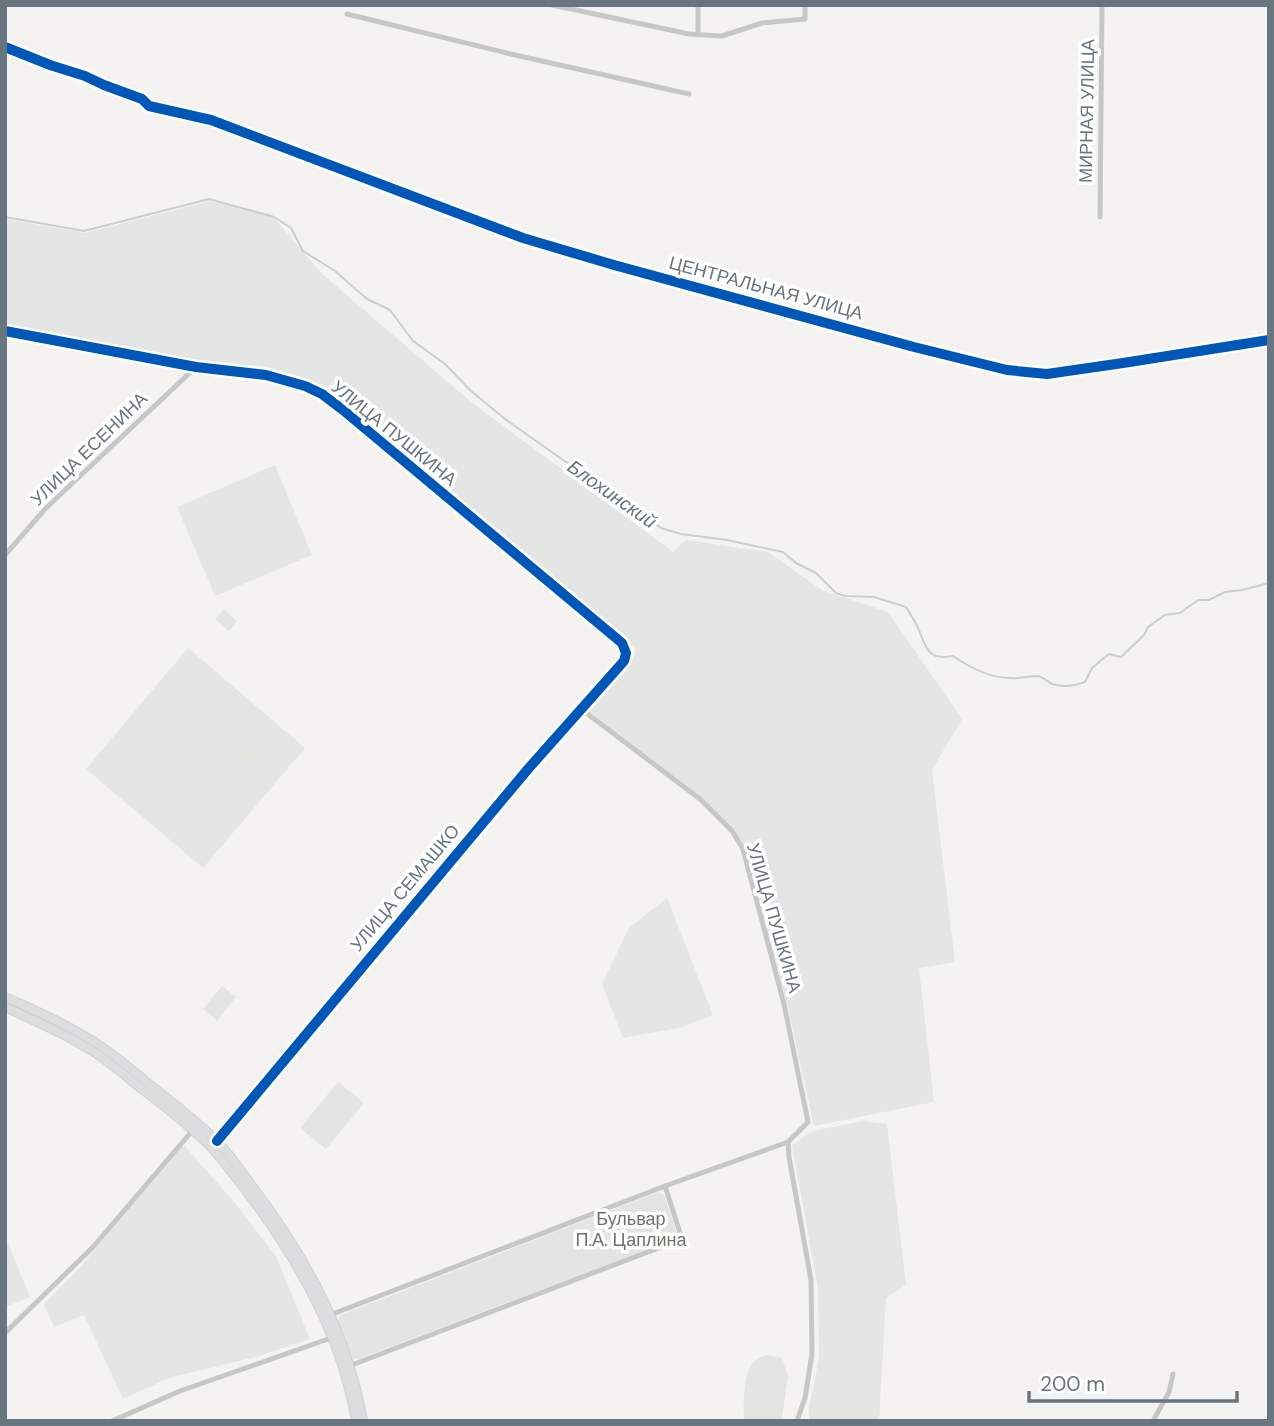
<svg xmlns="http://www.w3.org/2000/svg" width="1274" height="1426" font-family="'DM Sans',sans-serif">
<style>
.built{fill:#e4e5e5}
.green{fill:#e2e5e0}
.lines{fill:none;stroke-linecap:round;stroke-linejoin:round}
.stream{stroke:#c8cfd2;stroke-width:2}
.secondary-casing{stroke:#d0d0d0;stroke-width:10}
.street{stroke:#c6c8c8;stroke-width:5}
.secondary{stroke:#dcddde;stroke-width:8}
.cycleway-casing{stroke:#fff;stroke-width:15}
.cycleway{stroke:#0057b8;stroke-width:10}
.labels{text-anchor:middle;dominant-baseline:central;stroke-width:7;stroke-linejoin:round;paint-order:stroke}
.street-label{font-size:18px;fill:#67757f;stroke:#fff}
.park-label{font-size:18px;fill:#697765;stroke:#fff}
.water-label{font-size:19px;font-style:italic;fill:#63767b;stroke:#fff}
</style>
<rect width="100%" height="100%" fill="#f4f3f2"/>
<path class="built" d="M209 201 271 214 320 272 471 402 673 552 686 540 768 552 822 590 888 612 962 719 932 770 955 962 919 968 934 1102 814 1126 787 1003 743 847 700 796 588 711 637 650 343 406 324 392 304 383 264 372 195 364 5 327V219L85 233Z
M275 465 312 555 215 596 177 507Z
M188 648 305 748 203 868 86 769Z
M667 898 713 1015 683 1027 623 1038 602 984 629 928Z
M863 1121 887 1124 906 1285 886 1298 879 1421H809V1408L819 1358 818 1289 792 1145 813 1131Z
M181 1142 230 1197 276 1256 310 1339 259 1356 169 1378 123 1399 84 1315 54 1327 44 1304 80 1268Z
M5 1236 30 1297 5 1307Z"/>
<path class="green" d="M224 609 237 621 229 631 215 619Z
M209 684 224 686 266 720C272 729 273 736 268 746 263 754 250 763 240 759 232 756 225 747 218 742 206 732 182 719 189 700 193 690 199 687 209 684Z
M236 794 248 804 226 828 215 818Z
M222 986 236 997 217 1021 203 1009Z
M338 1082 364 1103 326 1149 300 1128Z
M658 1192 664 1195 677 1234 673 1240 358 1359H353L337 1320 341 1315Z
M766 1355 782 1358 788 1376 782 1417 781 1421H744C743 1407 744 1374 752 1364 755 1359 761 1357 766 1355Z"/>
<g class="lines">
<path class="stream" d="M5 217 84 231 209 199 274 217 291 228 303 251 335 271 367 299 390 310 413 341 445 364 471 391 505 419 563 460 590 476 661 528 681 534 727 540 783 552 796 563 816 573 836 593 845 596 874 597 906 607C909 612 912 617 915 622 926 641 923 662 953 656 969 667 989 678 1010 678 1019 679 1028 676 1038 676 1044 677 1046 681 1052 684 1063 688 1074 686 1085 682L1092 668 1109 654 1121 657 1144 635 1148 627 1165 615 1180 613 1198 600H1209L1225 592 1242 590 1269 583"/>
<defs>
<path id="secondary" d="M5 997C38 1011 75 1028 105 1049 124 1062 141 1078 159 1092 178 1107 198 1123 216 1140 230 1154 241 1171 252 1186 305 1255 348 1335 363 1421
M5 1007C37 1022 70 1036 100 1056 114 1066 128 1078 142 1089 165 1107 189 1125 211 1147 224 1161 235 1177 247 1192 298 1259 342 1337 356 1421"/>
</defs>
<use href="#secondary" class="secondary-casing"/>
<path class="street" d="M552 5 689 34 722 36 762 23 805 19V5
M698 5V35
M347 14 515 55 689 94
M5 47 50 65 85 76 104 85 142 99 149 106 211 120 523 238 614 265 914 347 1007 370 1047 374 1123 363 1269 340
M1100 217 1102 5
M5 331 196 367 266 375 305 386 322 394 343 410 622 643 626 653 624 661 528 769 217 1141
M5 555 46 508 196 367
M581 709 700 799 732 831 743 849 784 1004 808 1122 788 1142 665 1186
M788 1142 789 1157 811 1280 812 1354 805 1398 797 1421
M330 1315 665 1186 682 1239 349 1366
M5 1333 93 1247 193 1130
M112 1421 180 1391 331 1338
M1153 1421 1169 1392 1173 1374"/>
<use href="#secondary" class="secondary"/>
<defs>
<path id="cycleway" d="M5 47 50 65 85 76 104 85 142 99 149 106 211 120 523 238 614 265 914 347 1007 370 1047 374 1123 363 1269 340
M5 331 196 367 266 375 305 386 322 394 343 410 622 643 626 653 624 661 528 769 217 1141"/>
</defs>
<use href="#cycleway" class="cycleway-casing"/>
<use href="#cycleway" class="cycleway"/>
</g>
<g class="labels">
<g class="street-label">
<text transform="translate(1087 111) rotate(-89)">МИРНАЯ УЛИЦА</text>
<text transform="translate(766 288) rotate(15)">ЦЕНТРАЛЬНАЯ УЛИЦА</text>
<text transform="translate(394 433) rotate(39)">УЛИЦА ПУШКИНА</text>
<text transform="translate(89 449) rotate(-44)">УЛИЦА ЕСЕНИНА</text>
<text transform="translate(405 888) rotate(-50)">УЛИЦА СЕМАШКО</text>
<text transform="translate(774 918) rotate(74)">УЛИЦА ПУШКИНА</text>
</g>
<g class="park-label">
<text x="631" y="1219">Бульвар<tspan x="631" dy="21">П.А. Цаплина</tspan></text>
</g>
<g class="water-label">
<text transform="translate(612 494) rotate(35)">Блохинский</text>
</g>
</g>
<rect width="1274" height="1426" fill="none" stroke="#67757f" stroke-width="14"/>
<path d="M1029 1391v10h208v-10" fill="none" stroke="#67757f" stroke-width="3.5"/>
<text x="1040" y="1391" font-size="21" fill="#67757f" stroke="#ffffff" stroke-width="5" paint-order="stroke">200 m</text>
</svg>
